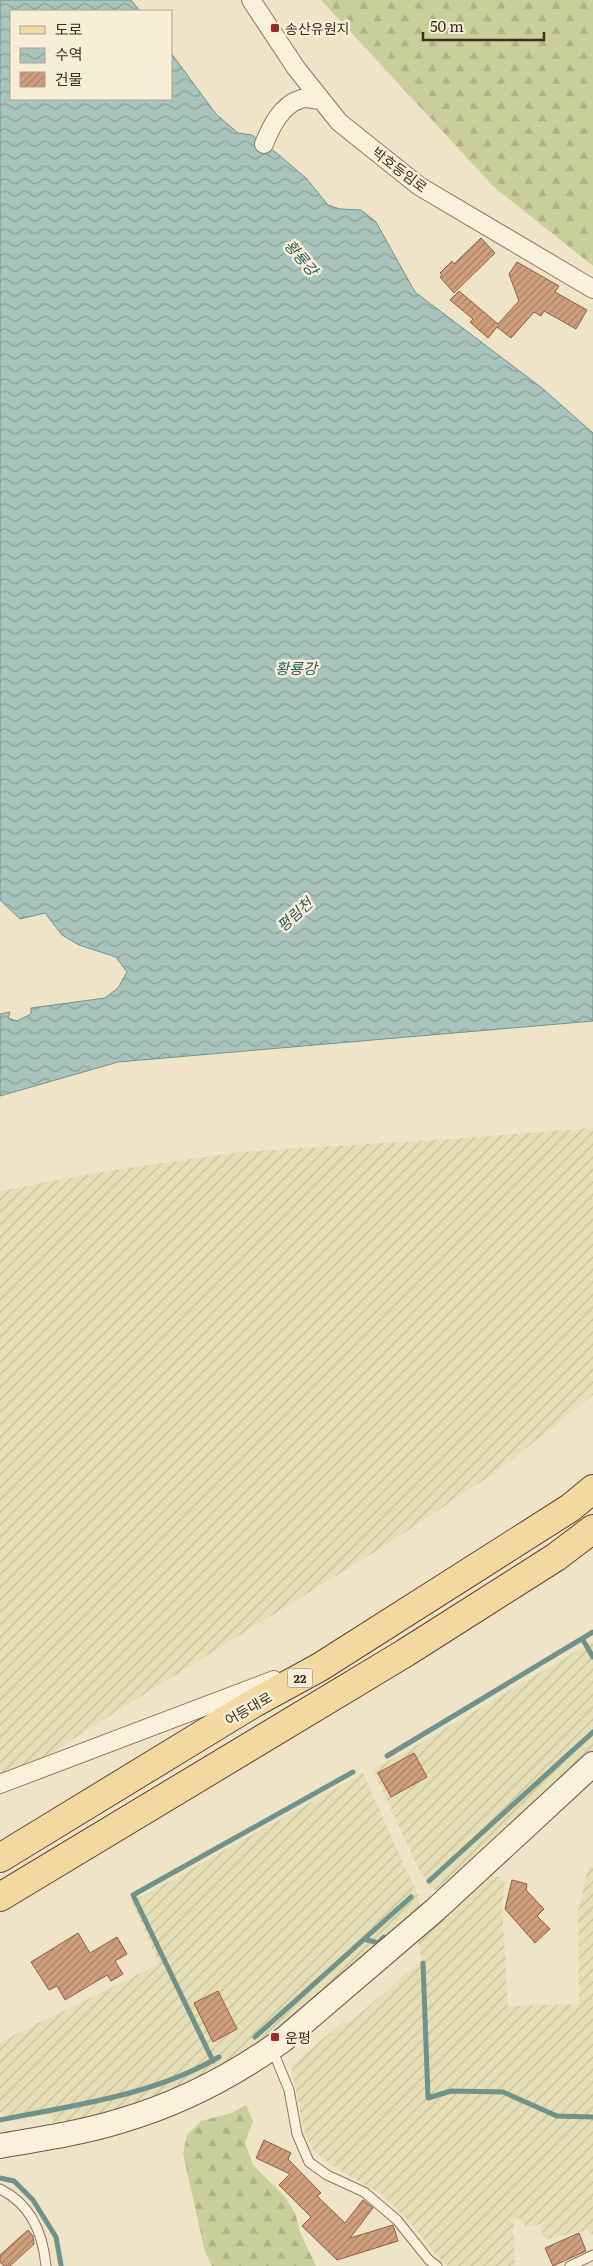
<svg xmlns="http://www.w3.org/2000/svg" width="593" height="2266" font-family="Literata,'Noto Sans KR',serif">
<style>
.farmland{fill:url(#farmland-furrows)}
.forest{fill:url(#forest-firs)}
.water{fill:url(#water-waves);stroke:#6f938a}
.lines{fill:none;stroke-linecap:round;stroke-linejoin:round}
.stream{stroke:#6f938a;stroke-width:5}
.building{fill:url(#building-hatch);stroke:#8d5f41}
.lane-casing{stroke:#8d765c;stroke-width:11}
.street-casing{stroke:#8d765c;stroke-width:20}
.secondary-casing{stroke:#6f573f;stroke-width:26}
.primary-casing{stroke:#5b4430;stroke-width:30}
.lane{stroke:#faf1dc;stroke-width:9}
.street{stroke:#faf1dc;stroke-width:18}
.secondary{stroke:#faf1dc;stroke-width:24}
.primary{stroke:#f3d9a0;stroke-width:28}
.poi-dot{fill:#9e2a2b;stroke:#f7eed8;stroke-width:2}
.labels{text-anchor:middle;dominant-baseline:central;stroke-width:5;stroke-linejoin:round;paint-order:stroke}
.shield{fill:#f7eed8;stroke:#756857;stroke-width:1}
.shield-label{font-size:12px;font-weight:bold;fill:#3d2e20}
.poi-label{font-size:14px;fill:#3d2e20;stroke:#f7eed8;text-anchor:start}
.street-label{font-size:14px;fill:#3d2e20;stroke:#f7eed8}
.water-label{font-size:15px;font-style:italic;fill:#2f5d5a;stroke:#f7eed8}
</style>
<defs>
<pattern id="farmland-furrows" width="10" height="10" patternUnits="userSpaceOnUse" patternTransform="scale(1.25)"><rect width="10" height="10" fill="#e6deb5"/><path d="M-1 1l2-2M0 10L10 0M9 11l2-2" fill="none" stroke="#c6bf9b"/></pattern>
<pattern id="forest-firs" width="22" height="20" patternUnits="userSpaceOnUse" patternTransform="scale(1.25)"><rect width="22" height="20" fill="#c9cf9b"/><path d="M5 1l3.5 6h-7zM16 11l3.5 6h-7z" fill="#aeb285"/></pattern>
<pattern id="water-waves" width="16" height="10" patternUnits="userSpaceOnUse" patternTransform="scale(1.25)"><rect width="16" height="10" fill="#a9c4bc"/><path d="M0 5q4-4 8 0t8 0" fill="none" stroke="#8ba098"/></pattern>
<pattern id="building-hatch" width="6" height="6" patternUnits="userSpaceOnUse" patternTransform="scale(1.25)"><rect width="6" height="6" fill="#cf9f7d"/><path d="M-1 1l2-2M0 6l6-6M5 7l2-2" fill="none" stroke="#a98266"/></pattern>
</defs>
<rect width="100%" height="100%" fill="#f0e4c8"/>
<path class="farmland" d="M593 1128V1395L499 1470 389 1543 122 1708 0 1786V1191L100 1172 240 1152 464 1138Z
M593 1641V1755L441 1894 430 1886 420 1872 373 1769 419 1744Z
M363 1773 419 1898 420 1905 417 1913 282 2030 271 2033 259 2044 173 2096 55 2129 51 2114 14 2120 0 2112V2042L157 1965V1959L132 1902Z
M589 1866 593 1867V2236L588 2230 548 2239 543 2238 541 2224 526 2227 520 2218 513 2219 515 2266H448L435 2254 410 2222 381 2194 333 2166 314 2151 304 2131 291 2066 344 2021 349 2023 422 1960 417 1937 487 1876 500 1877 505 1883 502 1905 508 2006 579 2004 578 1911Z"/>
<path class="forest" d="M321 0H593V266L494 187Z
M246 2105 253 2121 245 2143 253 2165 285 2197 295 2213 300 2232 316 2266H212L205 2252 183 2154 187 2135 201 2121 231 2113Z"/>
<path class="water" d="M0 0H131L140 11H11V99H171V53L216 114 238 133 252 135 279 155 307 179 328 205 340 209 361 210 376 222 415 292 542 388 593 433V1021L118 1062 0 1096V1014L10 1012 8 1018 17 1021 31 1014V1008L105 998 118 988 127 972 116 957 79 945 62 935 45 913 20 919 0 900Z"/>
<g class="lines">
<path class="stream" d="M583 1640 593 1657
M387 1756 593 1632
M429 1881 593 1732
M364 1939 378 1943 384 1937 388 1940
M423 1963 428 2098 451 2091 503 2092 557 2116 593 2117
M255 2037 411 1897
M213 2061 133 1895 353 1772
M0 2120C74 2105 152 2096 219 2057
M0 2178 14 2181 33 2200 56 2237 61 2265"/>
</g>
<path class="building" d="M481 238 495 253 454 293 440 277 442 275 440 273 452 261 454 264Z
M517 262 559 286 555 292 587 310 576 329 544 311 541 316 534 312 511 338 497 327 488 338 470 322 473 319 450 300 459 291 498 324 519 301 509 274Z
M414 1753 427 1777 391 1797 378 1773Z
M512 1880 527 1884 526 1890 544 1909 537 1916 550 1929 535 1943 505 1909Z
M78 1933 90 1953 117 1937 127 1954 115 1961 123 1974 111 1981 107 1975 65 2000 57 1986 49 1990 31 1962Z
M218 1991 237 2029 213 2042 194 2003Z
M264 2140 291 2153 288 2159 321 2193 317 2196 345 2223 363 2200 373 2208 350 2238 393 2225 398 2241 337 2260 302 2226 311 2217 279 2185 290 2174 256 2158Z
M28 2230 33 2236 34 2244 10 2266H4L0 2262V2255Z
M579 2233 586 2251 553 2266 545 2248Z"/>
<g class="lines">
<defs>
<path id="lane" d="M272 2049 289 2090 297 2134 309 2162 327 2175 364 2192 397 2220 429 2260 437 2266
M0 2189C31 2204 43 2233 46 2266
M570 2266 593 2255"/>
<path id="street" d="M251 0 296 68 339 122 419 186 593 289
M264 144C271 127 281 105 301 99 307 97 316 100 321 100
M0 1784 274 1680"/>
<path id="secondary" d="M0 2146C40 2139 81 2133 120 2121 179 2104 233 2076 283 2040L435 1910 593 1764"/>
<path id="primary" d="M0 1858 254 1703 320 1667 570 1508 593 1489
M0 1897 405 1653 556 1557 593 1529"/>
</defs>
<use href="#lane" class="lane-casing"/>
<use href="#street" class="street-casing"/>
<use href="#secondary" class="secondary-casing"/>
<use href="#primary" class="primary-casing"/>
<use href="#lane" class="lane"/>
<use href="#street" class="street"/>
<use href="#secondary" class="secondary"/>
<use href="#primary" class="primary"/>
</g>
<g class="poi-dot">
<rect x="270" y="23" width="10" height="10" rx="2.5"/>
<rect x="270" y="2032" width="10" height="10" rx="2.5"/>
</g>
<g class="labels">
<rect class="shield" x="287.5" y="1668.5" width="25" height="19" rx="4"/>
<g class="shield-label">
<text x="300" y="1678">22</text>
</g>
<g class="poi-label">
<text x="285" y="28">송산유원지</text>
<text x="285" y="2037">운평</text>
</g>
<g class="street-label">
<text transform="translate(400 169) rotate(37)">박호등임로</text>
<text transform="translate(248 1708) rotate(-30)">어등대로</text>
</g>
<g class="water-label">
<text transform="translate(302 257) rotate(49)">황룡강</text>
<text x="296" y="667">황룡강</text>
<text transform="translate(294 914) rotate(-42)">평림천</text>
</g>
</g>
<rect x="10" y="10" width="162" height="90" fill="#f7eed8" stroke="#ada18e"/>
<rect x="20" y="26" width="25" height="8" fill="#f3d9a0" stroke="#ada18e"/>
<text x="55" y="35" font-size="15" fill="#3d2e20">도로</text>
<rect x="20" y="48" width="25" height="15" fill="url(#water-waves)" stroke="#ada18e"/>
<text x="55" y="60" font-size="15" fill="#3d2e20">수역</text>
<rect x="20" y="72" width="25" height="15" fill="url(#building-hatch)" stroke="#ada18e"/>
<text x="55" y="85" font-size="15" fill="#3d2e20">건물</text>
<path d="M423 32v8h121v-8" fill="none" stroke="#3d2e20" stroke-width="2.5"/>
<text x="430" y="32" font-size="15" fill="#3d2e20" stroke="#f7eed8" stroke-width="4" paint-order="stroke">50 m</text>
</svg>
